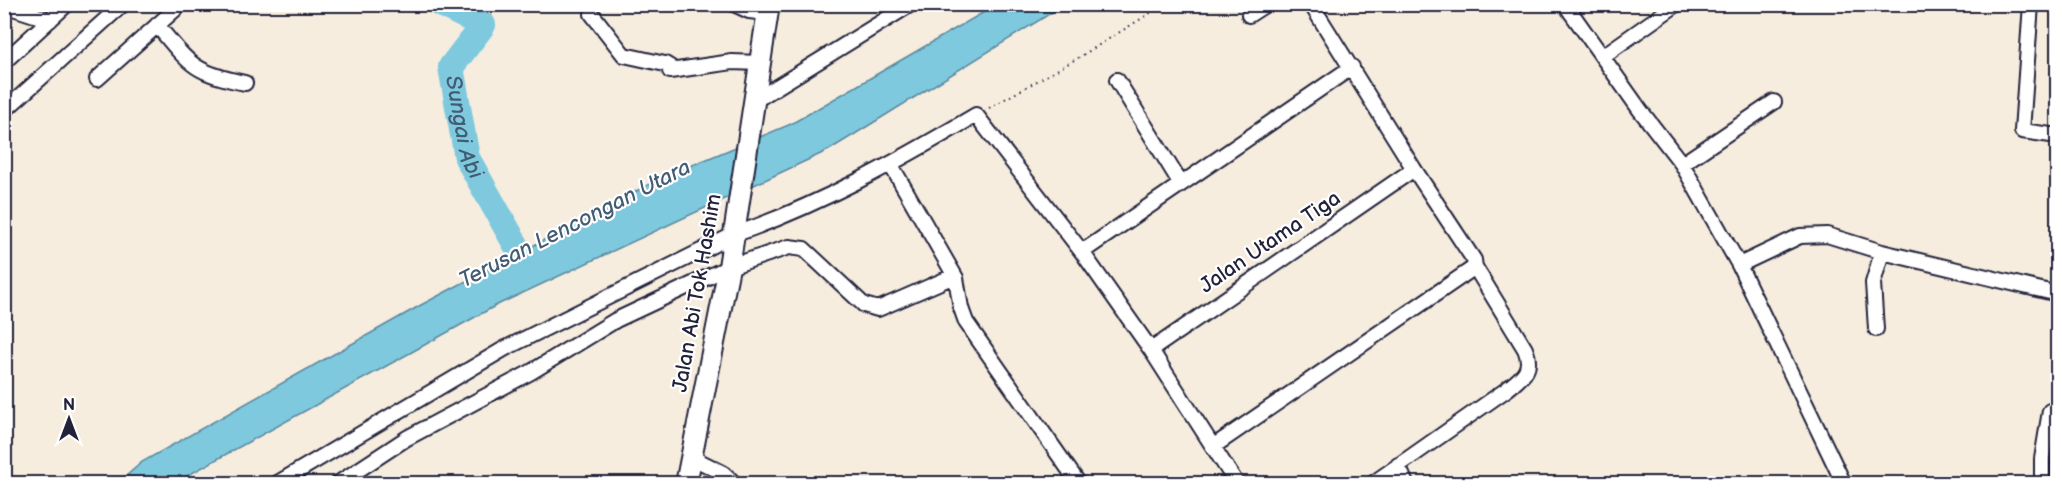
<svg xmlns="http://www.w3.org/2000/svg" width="2062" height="488" font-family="'Balsamiq Sans',sans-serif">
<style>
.water{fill:#7ec9de;stroke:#59869d;stroke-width:1.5}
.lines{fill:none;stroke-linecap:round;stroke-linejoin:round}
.river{stroke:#7ec9de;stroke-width:26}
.minor-casing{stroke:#22223b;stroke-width:18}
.secondary-casing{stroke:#22223b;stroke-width:24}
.path{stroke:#22223b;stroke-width:2;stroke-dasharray:1.5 4.5;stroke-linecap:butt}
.minor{stroke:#fff;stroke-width:14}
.secondary{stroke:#fff;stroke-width:20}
.labels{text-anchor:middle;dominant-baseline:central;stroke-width:4.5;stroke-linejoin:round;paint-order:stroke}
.street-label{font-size:21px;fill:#22223b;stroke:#fff}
.water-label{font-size:22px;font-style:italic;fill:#425c74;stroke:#fff}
</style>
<rect width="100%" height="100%" fill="#f6eddf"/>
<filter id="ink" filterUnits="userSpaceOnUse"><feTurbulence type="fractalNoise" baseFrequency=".0167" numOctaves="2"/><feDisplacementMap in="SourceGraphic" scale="12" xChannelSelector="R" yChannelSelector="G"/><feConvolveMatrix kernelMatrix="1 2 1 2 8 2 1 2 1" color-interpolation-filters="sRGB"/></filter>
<g filter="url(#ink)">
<path class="water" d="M996 5H1064L829 150 497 305 174 483 117 484 142 462 421 305 659 179 791 124Z"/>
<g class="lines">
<path class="river" id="s1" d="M440 4 483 25 451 67 467 158 520 252 526 273"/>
<defs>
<path id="minor" d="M734 4 749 11 767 13
M1565 4 1640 110 1682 164 1739 265 1844 484
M2031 4 2022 131 2058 136
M4 5 50 20
M592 14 624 55 665 64 670 67V71L732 62 759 63
M1249 15 1266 4
M157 25C190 65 194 73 245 83
M1603 56 1677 4
M7 59 67 4
M97 79 181 4
M1117 80 1181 184
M754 101 911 4
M4 111 123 4
M1682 164 1774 102
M891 165 956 278 961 308 966 322 1079 484
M1082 252 1352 67
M1739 265 1800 236 1827 235 1882 252 2058 294
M1876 329 1873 283 1882 252
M1151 350 1414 169
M1214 446 1475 267 1474 260 1414 169 1311 4
M691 457 723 473 735 484
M1398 465 1406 484
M276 484 504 349 733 235C818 206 898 161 976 115L1082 252 1151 350 1237 484
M337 484 407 438 531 372 616 320 729 267 789 247 804 249 864 305 878 309 954 276
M1372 484 1506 390C1522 377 1534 370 1525 349L1475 267
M2042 484V459L2050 411"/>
<path id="secondary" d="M686 484 729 267 769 4"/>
</defs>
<use href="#minor" class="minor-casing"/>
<use href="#secondary" class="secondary-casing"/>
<path class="path" d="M989 108 1078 58 1165 4"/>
<use href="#minor" class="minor"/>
<use href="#secondary" class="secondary"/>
</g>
</g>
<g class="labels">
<g class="street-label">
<text transform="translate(1270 242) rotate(-34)">Jalan Utama Tiga</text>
<text transform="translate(697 293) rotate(-80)">Jalan Abi Tok Hashim</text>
</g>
<g class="water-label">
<text stroke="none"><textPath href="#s1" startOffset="162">Sungai Abi</textPath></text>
<text transform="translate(575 224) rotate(-27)">Terusan Lencongan Utara</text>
</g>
</g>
<rect width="2062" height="488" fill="none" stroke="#fff" stroke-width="24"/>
<rect x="12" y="12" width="2038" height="464" fill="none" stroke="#22223b" stroke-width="2" filter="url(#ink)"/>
<g transform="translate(69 419)" stroke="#ffffff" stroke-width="4.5" paint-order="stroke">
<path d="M0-4.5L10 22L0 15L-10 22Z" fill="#22223b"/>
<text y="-9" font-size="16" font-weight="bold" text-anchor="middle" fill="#22223b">N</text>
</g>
</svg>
